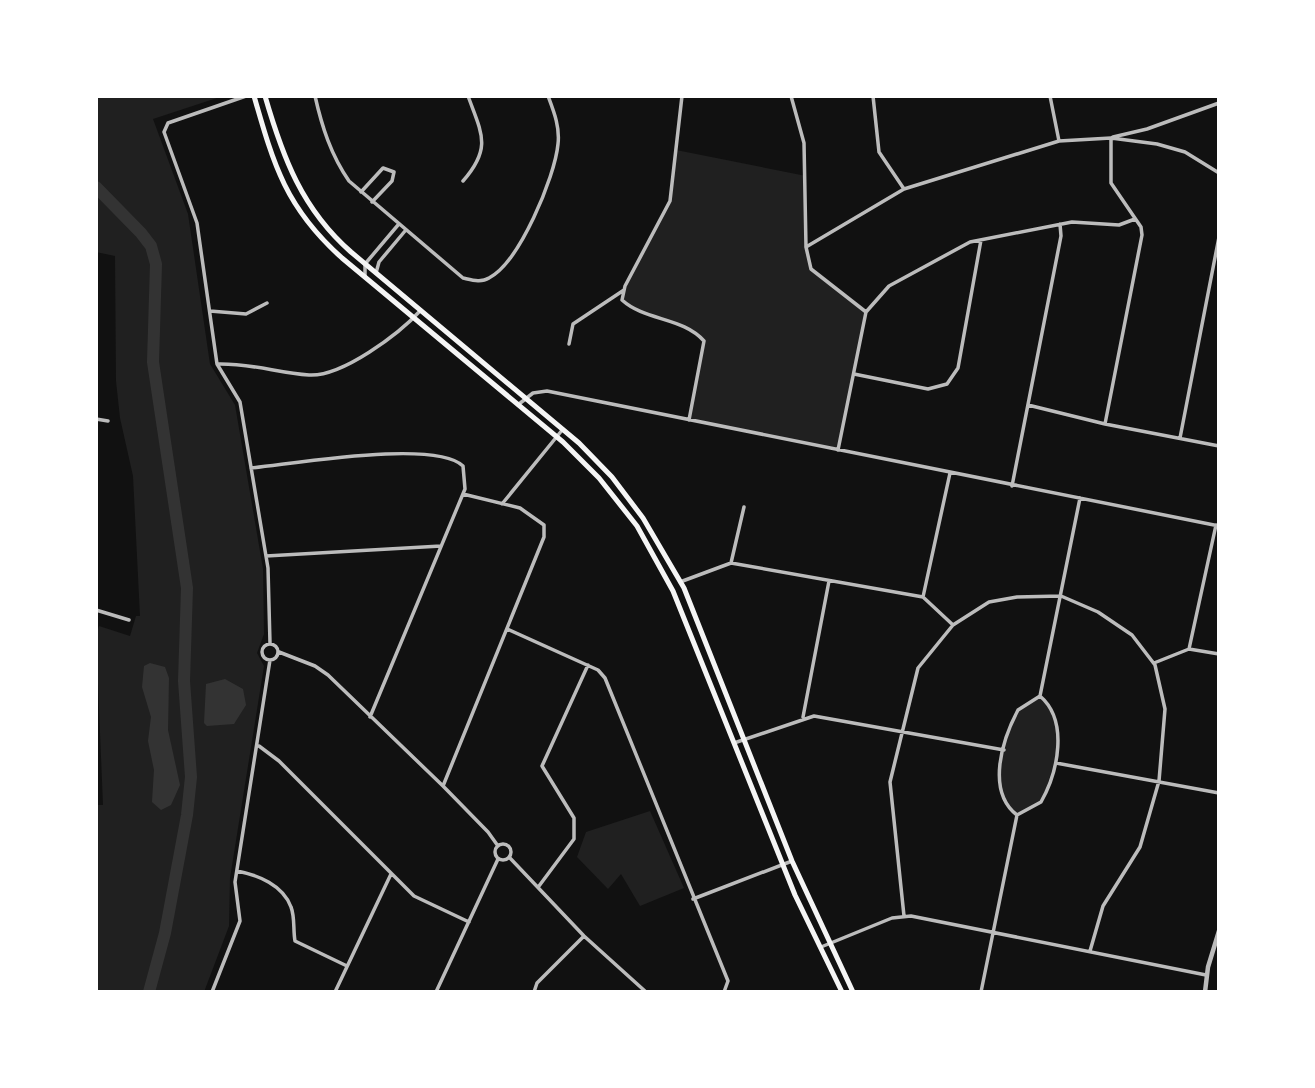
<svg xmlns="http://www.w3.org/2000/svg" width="1315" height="1088" font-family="Arial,sans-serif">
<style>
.green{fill:#202020}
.water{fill:#333}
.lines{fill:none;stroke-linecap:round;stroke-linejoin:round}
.river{stroke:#333;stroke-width:12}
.minor{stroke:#bcbcbc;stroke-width:3.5}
.tertiary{stroke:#bcbcbc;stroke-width:4.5}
.primary{stroke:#f5f5f5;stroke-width:5}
</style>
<rect width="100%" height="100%" fill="#111"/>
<path class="green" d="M96 96H223L153 119 188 214 210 364 235 405 263 569 264 634 257 653 264 666 230 878 229 926 204 992H96V805H103L96 635 99 626 130 636 136 616H140L133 476 120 418 116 381 115 256 96 252Z
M676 150 806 176V247L811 268 866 312 838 450 689 420 704 341C683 317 645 321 622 300L625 286 670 201Z
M1040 696C1072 723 1053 769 1041 802L1017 815C986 791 1002 740 1018 710Z
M650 811 684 888 640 906 621 874 608 889 577 857 586 832Z"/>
<path class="water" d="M150 663 165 667 169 678 168 730 180 785 171 805 161 810 152 802 154 770 148 741 151 717 142 687 144 666Z
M225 679 243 689 246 705 234 724 207 726 204 723 206 684Z"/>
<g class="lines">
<path class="river" d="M96 187 141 233 151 246 156 264 153 362 187 588 184 681 191 777 187 815 165 933 149 992"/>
<path class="minor" d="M246 96 168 123 164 132 197 223 217 364 240 402 268 568 270 643
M315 96C322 127 331 155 349 181L463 278C472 280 481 283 489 278 519 263 555 177 558 144 560 127 554 112 548 96
M682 96 670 201 625 286 622 300C645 321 683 317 704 341L689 420
M791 96 804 143 806 247 811 269 866 312
M873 96 879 152 904 189
M1050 96 1059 141
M1113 137 1147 129 1219 103
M463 181C492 148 482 134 468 96
M361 192 383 168 394 172 392 181 372 202
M806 247 904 189 1059 141 1111 138 1157 144 1185 152 1219 173
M376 273 379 262 405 231
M365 276V264L398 225
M210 311 246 314 267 303
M569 344 573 324 624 290
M217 364C251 363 278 373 309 375 342 377 399 334 421 310
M854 374 928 389 947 384 958 368 981 240
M519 404 533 393 547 391 1219 526
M1028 405 1105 424 1219 446
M96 419 108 421
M1105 424 1142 235 1141 227 1111 183V138
M1180 438 1219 237
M838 450 866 312 889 286 970 242 1072 222 1119 225 1135 219
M251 468C293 464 435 439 463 466L465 489 370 717
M950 473 923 597 953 625
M1012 486 1061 236 1060 224
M502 504 563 429
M266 556 441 546
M731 563 744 507
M680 582 731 563 923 597
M96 610 129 620
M507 629 598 670 605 678 728 981 724 992
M262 652a8 8 0 1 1 16 0a8 8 0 1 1-16 0Z
M1189 649 1216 525
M279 652 315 666 328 675 443 786 488 832 498 846
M1154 663 1189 649 1219 654
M1040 696C1069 721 1058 772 1041 802L1017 815C986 791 1002 740 1018 710Z
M1040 696 1080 498
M803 717 829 581
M734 743 814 716 1004 750
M259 746 279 761 414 896 469 922
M1056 763 1219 793
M443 786 544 537V525L520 508 463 494
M495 852a8 8 0 1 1 16 0a8 8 0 1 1-16 0Z
M509 857 584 936 646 992
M237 871C258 875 283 885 291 907 295 917 293 930 295 941L347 966
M539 886 574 839V818L542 766 588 665
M693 899 792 861
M904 916 890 782 918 668 953 625 989 602 1017 597 1061 596 1098 612 1132 635 1155 665 1165 709 1159 781 1140 847 1103 906 1090 951
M821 947 892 918 911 916 1206 975
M212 992 240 921 235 882 270 660
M335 992 391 874
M436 992 498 859
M534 992 537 983 584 936
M981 992 1017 815"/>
<path class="tertiary" d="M1205 992 1208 967 1219 931"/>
<path class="primary" d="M254 96C274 166 286 208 342 258L563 442 599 478 637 526 673 591 795 895 842 992
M265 96C283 158 302 209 351 252L579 443 612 477 643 518 684 588 792 861 853 992"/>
</g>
<rect width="1315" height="1088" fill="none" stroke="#ffffff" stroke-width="196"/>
</svg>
